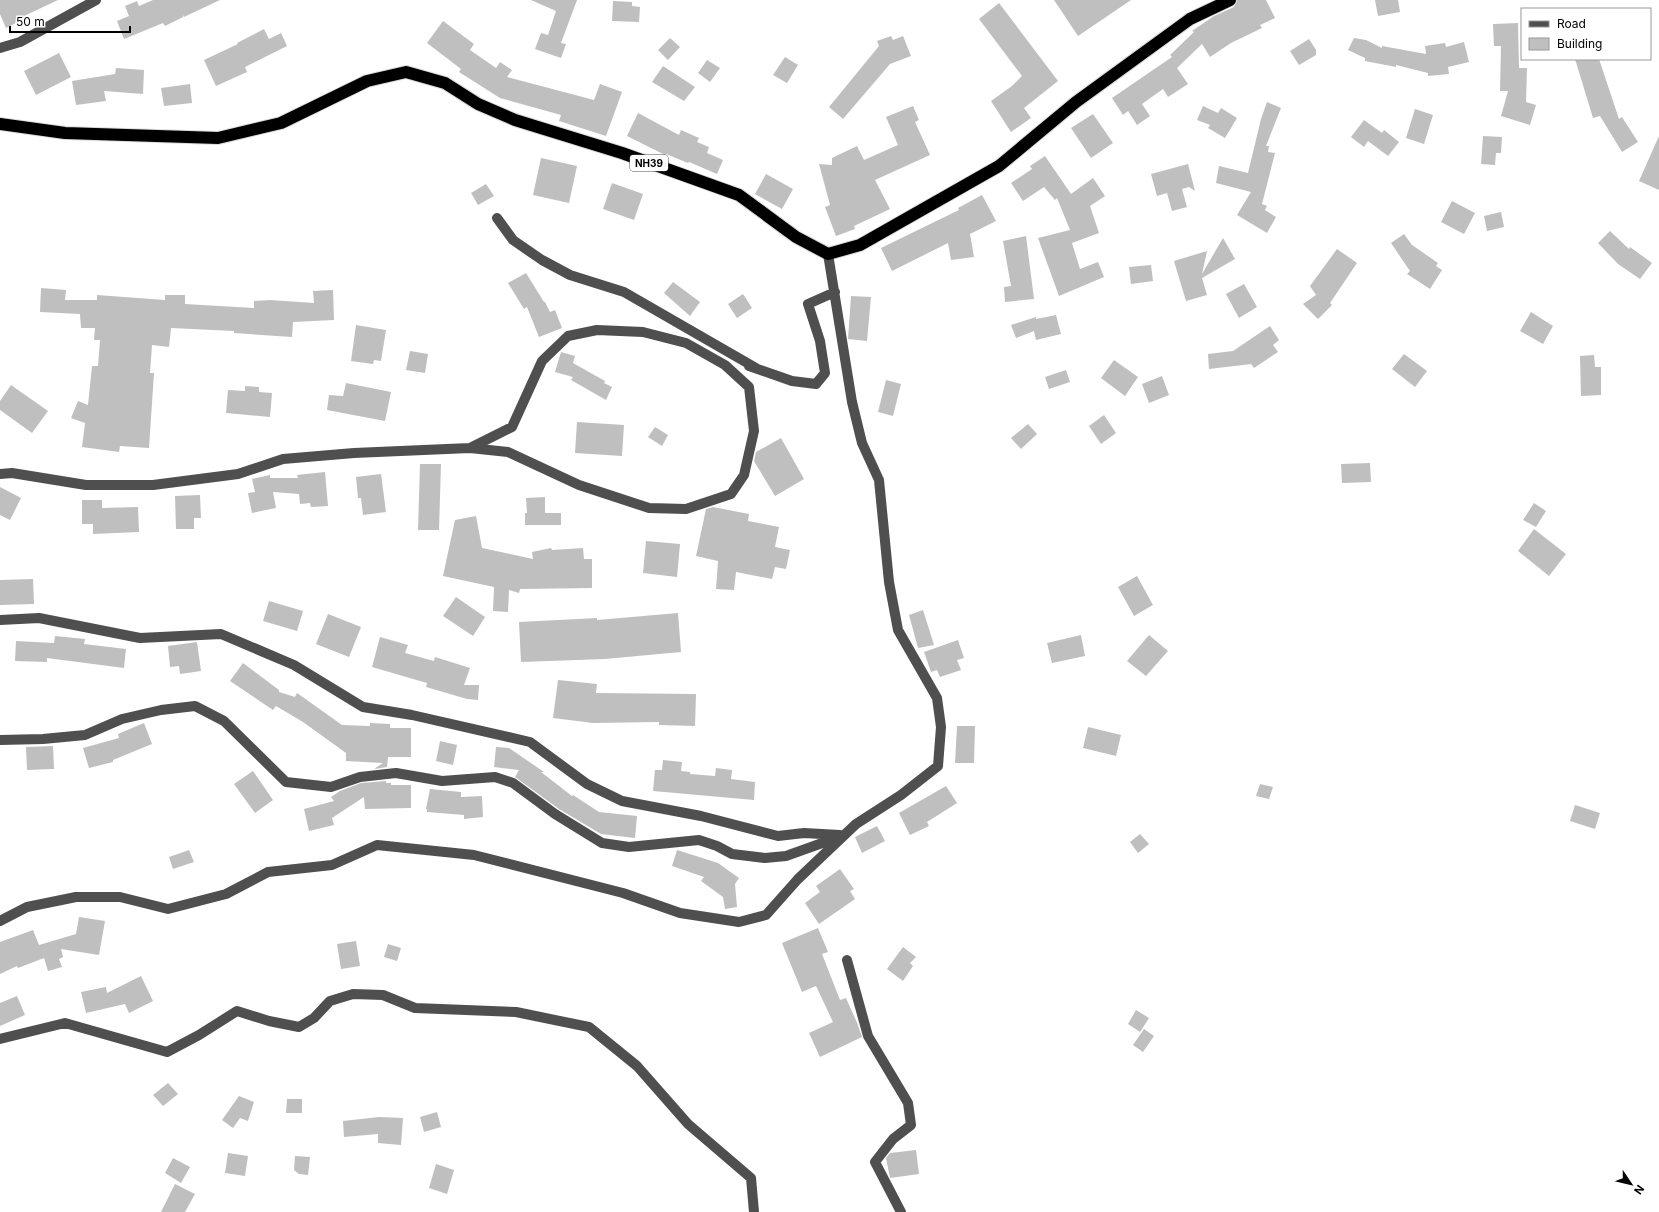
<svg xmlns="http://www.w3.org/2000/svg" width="1659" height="1212" font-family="Inter,sans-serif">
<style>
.building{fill:#bfbfbf}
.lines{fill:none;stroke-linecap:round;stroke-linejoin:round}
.highway-casing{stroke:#dbdbdb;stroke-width:14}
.minor{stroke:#4f4f4f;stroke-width:10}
.highway{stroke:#000;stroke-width:12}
.labels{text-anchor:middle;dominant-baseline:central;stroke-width:3;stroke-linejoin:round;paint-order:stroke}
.shield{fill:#fff;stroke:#4c4c4c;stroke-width:1}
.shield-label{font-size:10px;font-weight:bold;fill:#000}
</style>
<rect width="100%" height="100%" fill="#fff"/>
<path class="building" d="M0 0H58L24 16 26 18 6 28 0 14Z
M153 0H220L184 17 183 15V17L165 26 163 23 124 39 117 21 129 16 125 6 137 1 139 6Z
M531 0H577L561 43 566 44 561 58 535 49 541 33 548 35 556 11Z
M1054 0H1131L1078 36Z
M1237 0H1266L1275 18 1260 25 1262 28 1231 43 1210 57 1202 44 1177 68 1188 84 1168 97 1163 89 1142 104 1150 116 1137 125 1128 111 1123 115 1112 98 1172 57 1170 55 1194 32 1192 31 1214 16 1234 7Z
M1375 0H1398L1400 12 1378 16Z
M613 1 632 2V6L640 7 639 22 612 21Z
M999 3 1058 81 1024 108 1031 118 1011 132 991 101 1012 86 1022 76 979 19Z
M443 21 474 44 470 50 496 68 500 62 512 70 507 77 594 100 600 84 622 92 606 136 559 121 561 115 500 98 459 72 461 69 427 43Z
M1518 23 1519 68H1527L1526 102 1536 105 1530 125 1501 116 1508 91H1500L1501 46H1494L1493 24Z
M264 29 269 39 281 33 287 46 245 67 247 72 216 86 204 60 238 44 237 43Z
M891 36 893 40 903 36 911 56 890 64 843 119 829 107 879 46 877 41Z
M670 38 680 47 668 60 658 50Z
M1354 38 1366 40 1382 48V46L1426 54 1425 46 1445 43 1446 47 1464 42 1469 62 1448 67 1449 74 1428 76V73L1396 65V67L1365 61V58L1348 50Z
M1309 39 1316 50V55L1299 65 1290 51Z
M59 53 71 77 36 95 24 71Z
M785 57 798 65 787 83 773 75Z
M1575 59H1599L1619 119 1622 117 1638 142 1622 152 1600 116 1593 118Z
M707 60 720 68 710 82 698 73Z
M663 66 695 87 684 101 652 82Z
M116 68 144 70 143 94 104 91 106 101 76 105 72 81 115 74Z
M190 84 192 103 164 106 161 88Z
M1267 102 1281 108 1266 146H1269L1268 152 1275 153 1262 204 1267 206 1265 210 1276 217 1267 233 1237 215 1251 192 1216 183 1219 166 1248 173 1261 119Z
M913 106 919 120 915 122 930 155 875 180 890 209 854 226 855 229 836 236 825 207 830 205 819 164 832 165V158L857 146 864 160 898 145 886 117Z
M1203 106 1218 113 1221 108 1237 118 1225 138 1208 128 1210 125 1197 120Z
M1415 109 1433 115 1424 144 1406 138Z
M638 113 679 135 681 130 699 138 697 142 709 147 707 153 723 160 717 174 689 162 688 163 666 154 665 155 627 136Z
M1093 114 1113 143 1091 158 1071 128Z
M1364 120 1382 133 1384 130 1399 142 1388 156 1368 141 1364 147 1351 137Z
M1483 136 1502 137 1501 153H1496L1495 165 1481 164Z
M1659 136V190L1639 181Z
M1045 156 1071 194 1093 178 1105 196 1090 206 1099 233 1072 243 1080 269 1098 262 1104 277 1059 296 1038 238 1070 230 1057 198 1055 200 1044 187 1023 201 1011 183 1032 169 1030 166Z
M541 158 577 166 569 203 533 195Z
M1188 164 1195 191 1189 187 1182 189 1187 207 1172 211 1167 193 1157 196 1151 174Z
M766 174 793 189 782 209 755 194Z
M612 183 643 194 634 220 603 209Z
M486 184 494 196 478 205 471 193Z
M982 195 996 221 970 234 974 257 951 260 948 243 892 271 881 248 959 210 958 208Z
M1452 201 1475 213 1464 234 1441 222Z
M1501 212 1504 227 1487 231 1484 216Z
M1610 231 1629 249 1630 247 1652 263 1640 279 1618 264 1598 243Z
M1404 234 1412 245 1438 263 1436 266 1442 270 1430 289 1407 274 1410 271 1391 243Z
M1026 236 1034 299 1005 302 1004 287 1011 286 1003 241Z
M1223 238 1235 259 1202 278 1207 295 1186 301 1174 261 1207 251 1202 274Z
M1337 249 1357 263 1330 303 1332 305 1318 319 1303 304 1316 295 1310 286Z
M1151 265 1153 281 1131 284 1129 267Z
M526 273 544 302H545L550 312 555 310 562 328 539 337 527 307 524 309 508 283Z
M673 282 700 302 690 316 664 293Z
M1244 284 1257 307 1239 318 1226 294Z
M41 288 66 290 65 300H97V295L165 300V295H185V304L254 308V301L270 300 314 303 313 291 333 290 334 320 293 322 292 337 234 333V331L171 328 169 347 152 345 150 373H154L149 448 120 446 119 452 82 447 85 423 71 418 78 401 88 405 92 366H98L100 340H94L95 328H81L80 314 40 312Z
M743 294 752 308 737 318 728 304Z
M851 296 871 297 867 341 848 339Z
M1531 312 1553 326 1543 344 1520 331Z
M1056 315 1061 334 1036 340 1034 331 1016 338 1011 325 1036 317V319Z
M356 325 386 330 381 361 374 360 373 364 351 361Z
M1270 326 1279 340 1273 345 1278 352 1254 368 1251 364 1209 369 1208 354 1233 351Z
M410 351 428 354 425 373 406 370Z
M561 352 575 356 573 363 605 381 604 383 612 387 606 400 571 380 573 377 555 372Z
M1404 354 1427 371 1415 387 1392 369Z
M1594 355 1595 367H1601V395L1581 396 1580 356Z
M1114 360 1138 377 1125 396 1101 378Z
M1066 370 1070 382 1049 389 1045 377Z
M1162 376 1169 395 1149 403 1142 384Z
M886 380 901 384 893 416 878 412Z
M346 383 391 392 385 421 327 410 329 395 343 396Z
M11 385 48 411 32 433 0 410V401Z
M245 386 259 387V392L272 393 270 417 226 413 228 390 245 391Z
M1104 415 1116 433 1101 444 1089 426Z
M577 422 624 425 622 456 575 453Z
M1028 424 1037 434 1021 449 1011 438Z
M655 427 668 435 662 446 648 437Z
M781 438 804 479 775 496 754 461 756 452Z
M1370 463 1371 482 1342 483 1341 464Z
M420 464H441L439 530H418Z
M325 472 328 506 311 507 310 503 300 504 299 494 273 492 276 508 252 513 248 493 255 492 252 479 270 475V478H298L297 475Z
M381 474 386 512 363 515 361 498H358L356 477Z
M0 487 21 498 10 520 0 515Z
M200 495 201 518H194V529H176L175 496Z
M545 497V513H561V525H525V513H527L526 498Z
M82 500H102V508L138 507 139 532 93 534V524H82Z
M1534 503 1546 511 1536 527 1523 520Z
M713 507 749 514 748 521 779 527 775 547 790 550 786 569 775 567 772 579 736 572 734 590 716 589 718 561 696 556 706 509Z
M476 516 482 548 533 559 532 552 551 548 552 550 583 548 584 559H592V588L520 589 519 593 509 590 508 612 493 611 494 587 443 576 455 520Z
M1534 529 1566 554 1549 576 1518 551Z
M646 541 680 544 677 577 643 573Z
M1137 576 1153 605 1134 616 1118 587Z
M33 579 34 604 0 605V580Z
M456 597 485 617 473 636 443 616Z
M269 601 303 611 297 631 263 621Z
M923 610 934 645 918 648 909 615Z
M678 613 681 652 605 659 521 662 519 622 597 618V620Z
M328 614 361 627 349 657 316 644Z
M1081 635 1085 656 1052 663 1047 643Z
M1149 635 1168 651 1146 676 1127 661Z
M55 636 85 639 84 644 126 649 124 668 47 658V662L15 661 16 641 54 643Z
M380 637 408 645 405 653 434 661 435 657 470 668 464 685H479L478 700 467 699 426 687 427 683 372 667Z
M958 640 964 658 957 660 961 670 940 677 937 670 931 672 924 652Z
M197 642 201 671 180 674 179 666 170 667 168 646Z
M243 663 279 690V692L295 697 297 693 342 725 370 726V723L390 724V728H411V757H388L387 767 374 769 383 763 346 761V753L303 722 276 706 273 710 230 681Z
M558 680 597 684 596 693 696 694 695 726 659 725V722L593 723 553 718Z
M144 723 152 744 113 760V762L89 768 83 748 119 738 118 734Z
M957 726H975L974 763H955Z
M1088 727 1121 735 1116 756 1083 748Z
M440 741 457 745 453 765 436 761Z
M53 746 54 769 27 770 26 747Z
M496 747 509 748 544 772H541L572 796 573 795 599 812 637 816 635 838 601 834 559 809 515 777 519 770 494 767Z
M663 760 682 762 681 771 690 772V774L715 776 716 768 732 770 731 779 755 782 754 800 653 791 655 770H662Z
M253 771 273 800 255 813 234 784Z
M386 781V783H391V785H411V808L365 809 364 797 332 818 334 825 309 831 304 809 334 801 331 797 340 791 361 783Z
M1260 784 1273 787 1269 799 1256 796Z
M946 786 957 803 927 822 929 826 910 835 899 813Z
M430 789 461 792V797L482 796 483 817 464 819V815L427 812V809H426Z
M1575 805 1600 813 1595 829 1570 821Z
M877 826 885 841 862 853 855 837Z
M1140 834 1149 844 1138 853 1130 842Z
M189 850 194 862 173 869 169 857Z
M677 850 718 863 739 878 735 884 737 907 725 909 723 897 701 881 704 877 672 866Z
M840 869 854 889 850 891 855 899 819 924 805 903 820 892 816 886Z
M79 917 105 921 99 955 61 949 63 957 59 959 62 967 48 971 44 958 18 968 17 966 0 974V942L33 930 39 945 76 934Z
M818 928 828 952 822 954 840 1000 846 998 858 1025 862 1037 820 1057 809 1033 833 1022 816 986 802 992 782 943Z
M356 941 360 966 341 969 337 944Z
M388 944 401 948 397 961 384 957Z
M903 947 916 957 910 963 913 966 903 981 887 969Z
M141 976 153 1001 129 1013 125 1004 86 1013 81 992 106 987 107 993Z
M17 996 25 1015 0 1026V1003Z
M1136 1010 1149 1018 1140 1032 1128 1024Z
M1144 1029 1154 1036 1143 1052 1133 1045Z
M168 1083 178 1094 163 1106 153 1095Z
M239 1096 254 1102 248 1121 240 1118 233 1128 222 1120Z
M287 1099H302V1113H286Z
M437 1112 441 1127 424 1132 420 1117Z
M379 1117 403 1118 401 1145 378 1143V1134L344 1137 343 1121Z
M916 1150 919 1174 890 1178 886 1158 890 1153Z
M228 1153 248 1156 245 1176 225 1173Z
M295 1156 310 1157 308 1175 299 1174 294 1170Z
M173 1158 190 1167 181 1183 165 1173Z
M436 1164 454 1170 447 1194 429 1188Z
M175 1184 195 1194 185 1212H161Z"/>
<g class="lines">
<defs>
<path id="highway" d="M0 124 65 133 218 138 281 123 367 81 406 72 445 83 478 104 515 120 622 153 739 195 796 237 828 254 860 245 999 166 1076 102 1190 19 1230 0"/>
</defs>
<use href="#highway" class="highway-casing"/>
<path class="minor" d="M0 48 20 42 96 0
M497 218 513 240 542 260 570 275 624 292 756 368
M749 366 792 381 816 384 825 373 820 341 808 304 835 292
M0 474 12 473 86 485H153L238 474 283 459 354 453 470 448 508 452 579 485 649 508 686 509 731 494 744 475 754 431 749 387 725 365 686 343 643 332 597 330 568 336 542 361 512 427 470 448
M0 620 39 618 140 638 221 634 294 665 363 707 412 715 530 742 587 784 622 801 701 816 778 836 804 833 840 835
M0 740 43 739 85 735 122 719 161 710 195 706 224 721 286 782 331 787 360 777 396 773 442 781 495 777 513 783 555 814 602 843 629 847 699 840 717 846 732 854 765 858 786 856 839 837
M0 921 27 907 76 897H120L168 909 226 894 268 872 332 865 377 845 474 855 623 893 680 913 739 922 766 915 798 879 856 824 901 795 938 766 941 727 937 698 898 630 889 582 879 480 862 443 852 402 828 254
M847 960 868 1036 908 1103 911 1125 893 1139 875 1162 901 1212
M0 1039 65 1023 167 1052 199 1035 237 1011 269 1021 299 1027 314 1018 330 1001 353 994 383 995 415 1008 516 1012 589 1027 637 1066 688 1124 751 1178 754 1212"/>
<use href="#highway" class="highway"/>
</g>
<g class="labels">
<rect class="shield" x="630" y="155" width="38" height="16" rx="3"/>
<g class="shield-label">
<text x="649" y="163">NH39</text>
</g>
</g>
<rect x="1521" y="8" width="130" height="52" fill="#ffffff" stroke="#999999"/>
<rect x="1529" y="21" width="20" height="6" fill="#4f4f4f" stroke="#999999"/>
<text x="1557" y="28" font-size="12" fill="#000000">Road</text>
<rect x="1529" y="38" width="20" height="12" fill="#bfbfbf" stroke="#999999"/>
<text x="1557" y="48" font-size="12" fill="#000000">Building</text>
<g transform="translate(1631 1184) rotate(125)" stroke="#ffffff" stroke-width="3" paint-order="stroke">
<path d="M0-3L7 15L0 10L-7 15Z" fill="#000000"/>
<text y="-6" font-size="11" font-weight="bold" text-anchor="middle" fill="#000000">N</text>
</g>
<path d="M10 26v6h120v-6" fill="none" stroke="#000000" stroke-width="2"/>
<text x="16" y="26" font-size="12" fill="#000000" stroke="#ffffff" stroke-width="3" paint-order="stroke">50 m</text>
</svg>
